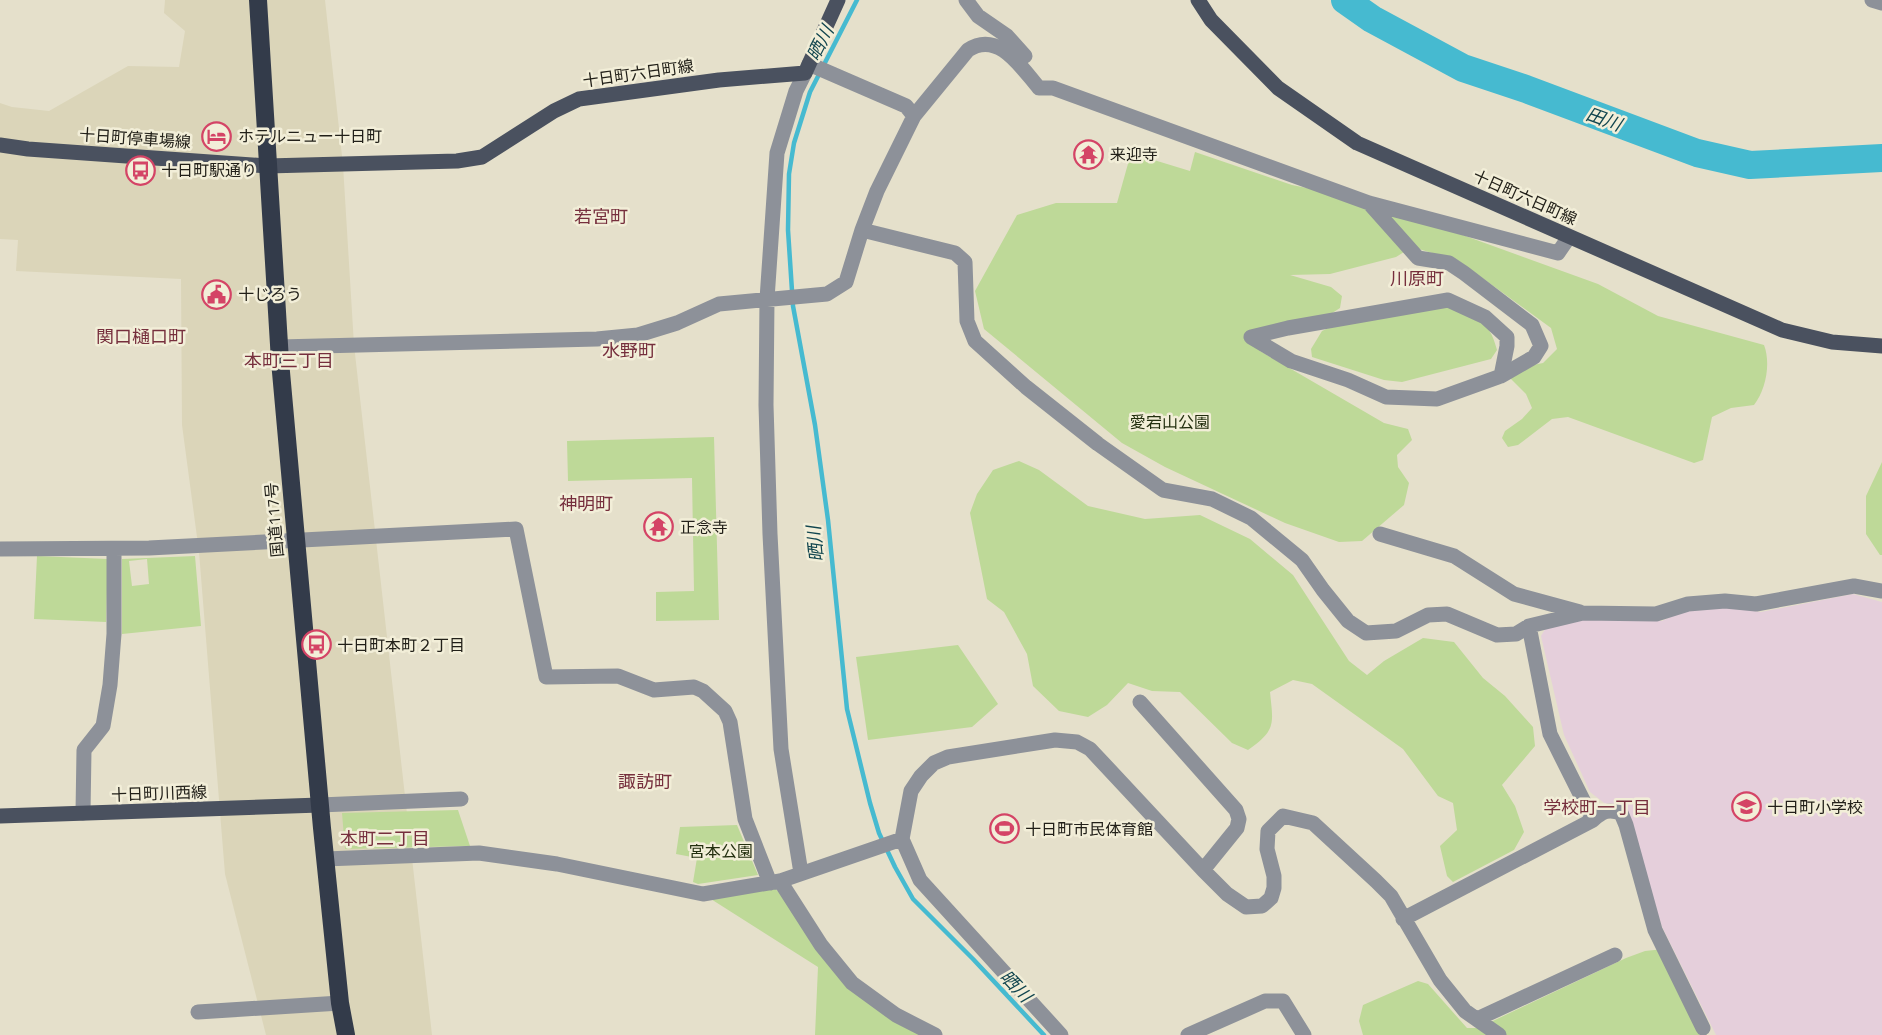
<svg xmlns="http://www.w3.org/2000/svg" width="1882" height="1035" font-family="'Titillium Web','Noto Sans JP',sans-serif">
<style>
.built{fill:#dbd5b9}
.education{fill:#e5cfdb}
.green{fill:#bed998;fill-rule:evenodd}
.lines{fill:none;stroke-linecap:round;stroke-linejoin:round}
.stream{stroke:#46bad0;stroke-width:4.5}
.river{stroke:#46bad0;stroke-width:28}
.minor{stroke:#8d9199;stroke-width:15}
.major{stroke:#4a515f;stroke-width:15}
.highway{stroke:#333b4a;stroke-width:18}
.labels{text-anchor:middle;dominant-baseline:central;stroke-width:5;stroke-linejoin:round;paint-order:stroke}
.street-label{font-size:16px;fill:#222019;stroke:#f2eed8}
.poi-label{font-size:16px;fill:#222019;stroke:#f2eed8;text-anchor:start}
.park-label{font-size:16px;fill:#232f0f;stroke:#f2eed8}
.water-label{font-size:18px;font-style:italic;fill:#12464f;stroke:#f2eed8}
.neighbourhood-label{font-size:18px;fill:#762f3d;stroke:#f2eed8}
</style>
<rect width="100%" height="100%" fill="#e5e0cb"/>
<path class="built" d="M165 0H325L343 165 354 345 432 1035H266L225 874 199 552 182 425 181 279 16 271 18 240 0 239V103L12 107 49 111 128 66 179 67 185 31 164 13Z"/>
<path class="education" d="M1853 594 1882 602V1035H1716L1662 927 1629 822 1590 792 1564 735 1541 636 1547 626 1607 616 1662 621 1688 608 1723 606 1761 612Z"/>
<path class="green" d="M1195 152 1292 185 1366 200 1598 284 1658 316 1764 345C1771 363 1766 390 1754 405L1731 408 1712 417 1703 460 1694 463 1568 417 1552 419 1518 445 1508 447 1502 438 1505 431 1522 419 1532 408 1526 394 1508 376 1513 369 1543 363 1557 349 1551 328 1459 261 1412 247 1396 257 1330 274 1290 275 1331 287 1342 296 1340 308 1303 332 1276 333 1260 351 1384 423 1408 429 1412 440 1397 455 1398 467 1409 483 1404 505 1362 541 1339 542 1285 523 1165 467 1122 443 984 329 975 291 1017 215 1056 203H1117L1131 153 1190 171Z
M1446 304C1473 317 1489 317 1497 350L1491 359 1402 382 1384 380 1312 357 1311 349 1322 331 1333 326Z
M714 437 719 620 656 621V592L694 591 692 478 568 481 567 441Z
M1019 461 1039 470 1088 506 1145 519 1200 515 1250 539 1293 575 1349 661 1367 675 1384 661 1423 638 1454 642 1483 678 1505 696 1533 727 1535 746 1502 785 1515 806 1524 832 1514 850 1453 882 1447 876 1440 846 1457 830 1453 803 1438 796 1403 749 1312 684 1293 680 1270 692C1273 723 1277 730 1248 750L1232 743 1180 692 1152 691 1128 683 1107 705 1088 717 1059 711 1033 686 1027 654 1004 612 987 599 970 513 977 494 993 470Z
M1882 462V555H1880L1866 534V496Z
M37 556 108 559 106 622 34 619Z
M195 556 201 626 122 634V559ZM147 559 149 584 132 586 129 561Z
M958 645 998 704 972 727 868 740 856 657Z
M458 810 470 846 345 849 342 813Z
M737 825 758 875 698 884 693 882 697 858 676 854 680 827Z
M770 883 802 917 852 983 935 1035H815L818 967 703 894Z
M1664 949 1707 1035H1363L1359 1021 1363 1005 1418 981 1428 984 1467 1028H1478L1626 958 1645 951Z"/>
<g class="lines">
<path class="stream" d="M857 0 810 92 794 143 789 174 788 230 793 306 815 425 828 520 847 709 870 803 879 833 895 867 913 899 973 959 1044 1035"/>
<path class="river" d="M1345 0 1372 19 1463 68 1526 89 1697 153 1750 165 1882 158"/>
<path class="minor" d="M966 0 978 16 1007 36 1025 56
M1872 0 1882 3
M809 64 906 106 914 116 877 191 862 230
M914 116 968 50C998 30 1021 67 1039 88H1053L1369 203 1558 253 1569 237
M1251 337 1291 361 1348 380 1386 397 1437 399 1501 376 1534 357 1541 346 1532 325 1464 273 1449 263 1418 258 1369 203
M1251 337 1288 328 1448 300 1485 317 1507 337V346L1501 376
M279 347 597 339 638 335 677 323 719 304 827 294 846 282 862 230 955 253 965 262 967 321 975 341 1026 387 1098 444 1163 490 1212 499 1251 518 1302 560 1323 590 1348 621 1366 633 1396 631 1428 615 1447 614 1497 635 1516 634 1529 626 1583 613 1656 614 1688 604 1725 601 1756 604 1854 586 1882 591
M1380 534 1454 556 1514 594 1580 612
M0 549 149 548 516 529 546 677 618 676 654 690 694 687 703 691 725 711 730 722 745 819 770 883
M1140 702 1236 810 1239 819 1237 828 1203 870
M320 805 461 799
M83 813 84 750 103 726 110 685 114 634V549
M1593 820C1603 811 1608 809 1621 813L1626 825 1655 930 1703 1028
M325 859 479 853 557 864 703 894 780 881 902 839
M801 873 781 749 770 534 766 405 767 299 777 153 796 91 805 73
M780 881 821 945 852 983 896 1015 935 1035
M1403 919 1593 820 1550 734 1529 626
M198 1012 340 1003
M1477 1019 1615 955
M1061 1035 920 880 902 839 911 791 921 776 934 763 948 757 1055 740 1077 742 1090 749 1203 870 1227 894 1246 907 1262 906 1271 898 1274 888V876L1267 849 1268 831 1283 816 1313 823 1376 881 1391 896 1440 980 1465 1011 1499 1035
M1188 1035 1265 1001H1283L1304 1035"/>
<path class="major" d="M1198 0 1211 20 1278 88 1357 143 1782 330 1832 342 1882 346
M0 145 28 149 267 166 457 161 482 157 554 111 579 99 719 80 805 73 838 0
M0 816 320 805"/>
<path class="highway" d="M258 0 280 361 322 828 340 1003 346 1035"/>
</g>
<defs>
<symbol id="hotel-ring" viewBox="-11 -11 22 22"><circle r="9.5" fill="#f2eed8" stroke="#d44466" stroke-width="1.5"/><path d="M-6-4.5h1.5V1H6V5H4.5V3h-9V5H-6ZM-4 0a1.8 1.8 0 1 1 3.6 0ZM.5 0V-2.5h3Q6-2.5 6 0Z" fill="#d44466"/></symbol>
<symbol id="temple-ring" viewBox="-11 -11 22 22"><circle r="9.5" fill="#f2eed8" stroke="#d44466" stroke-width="1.5"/><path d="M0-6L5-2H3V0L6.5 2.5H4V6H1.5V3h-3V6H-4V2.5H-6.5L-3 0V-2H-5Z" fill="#d44466"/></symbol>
<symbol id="bus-ring" viewBox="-11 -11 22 22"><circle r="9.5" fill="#f2eed8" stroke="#d44466" stroke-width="1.5"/><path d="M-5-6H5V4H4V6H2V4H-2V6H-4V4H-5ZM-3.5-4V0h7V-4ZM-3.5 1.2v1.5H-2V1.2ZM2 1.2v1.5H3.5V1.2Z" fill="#d44466"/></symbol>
<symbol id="civic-ring" viewBox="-11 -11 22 22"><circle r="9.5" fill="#f2eed8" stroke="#d44466" stroke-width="1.5"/><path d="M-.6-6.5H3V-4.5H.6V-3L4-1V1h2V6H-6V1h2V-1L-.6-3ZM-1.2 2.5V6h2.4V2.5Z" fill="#d44466"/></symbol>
<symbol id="school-ring" viewBox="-11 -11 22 22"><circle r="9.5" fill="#f2eed8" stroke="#d44466" stroke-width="1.5"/><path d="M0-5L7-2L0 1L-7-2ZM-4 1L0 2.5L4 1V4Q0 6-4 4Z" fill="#d44466"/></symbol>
<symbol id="stadium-ring" viewBox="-11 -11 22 22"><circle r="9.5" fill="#f2eed8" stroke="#d44466" stroke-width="1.5"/><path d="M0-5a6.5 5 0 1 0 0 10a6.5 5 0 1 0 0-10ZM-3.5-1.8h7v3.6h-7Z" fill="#d44466"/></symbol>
</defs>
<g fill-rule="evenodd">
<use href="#hotel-ring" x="200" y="120" width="33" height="33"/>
<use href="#temple-ring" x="1072" y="138" width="33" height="33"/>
<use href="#bus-ring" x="124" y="154" width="33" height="33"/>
<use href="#civic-ring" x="200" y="278" width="33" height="33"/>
<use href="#temple-ring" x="642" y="510" width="33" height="33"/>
<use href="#bus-ring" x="300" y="628" width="33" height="33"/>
<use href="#school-ring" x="1730" y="790" width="33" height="33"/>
<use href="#stadium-ring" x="988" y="812" width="33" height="33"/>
</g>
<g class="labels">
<g class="street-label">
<text transform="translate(638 73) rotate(-8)">十日町六日町線</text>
<text transform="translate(135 138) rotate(4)">十日町停車場線</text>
<text transform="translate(1525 197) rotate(24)">十日町六日町線</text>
<text transform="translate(274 520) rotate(-95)">国道117号</text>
<text transform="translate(159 793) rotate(-2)">十日町川西線</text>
</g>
<g class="poi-label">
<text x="238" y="136">ホテルニュー十日町</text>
<text x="1110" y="154">来迎寺</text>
<text x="161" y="170">十日町駅通り</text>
<text x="238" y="294">十じろう</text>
<text x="680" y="527">正念寺</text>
<text x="337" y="645">十日町本町２丁目</text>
<text x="1767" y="807">十日町小学校</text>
<text x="1025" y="829">十日町市民体育館</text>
</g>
<g class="park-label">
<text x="1170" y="422">愛宕山公園</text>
<text x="721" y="851">宮本公園</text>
</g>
<g class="water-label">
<text transform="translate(820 43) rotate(-63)">晒川</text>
<text transform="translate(1604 119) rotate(20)">田川</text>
<text transform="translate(815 544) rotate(-96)">晒川</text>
<text transform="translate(1016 986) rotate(46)">晒川</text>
</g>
<g class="neighbourhood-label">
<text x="601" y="216">若宮町</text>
<text x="1417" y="278">川原町</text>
<text x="141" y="336">関口樋口町</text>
<text x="629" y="350">水野町</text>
<text x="289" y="360">本町三丁目</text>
<text x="586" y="503">神明町</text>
<text x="645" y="781">諏訪町</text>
<text x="1597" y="807">学校町一丁目</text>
<text x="385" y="838">本町二丁目</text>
</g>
</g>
</svg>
